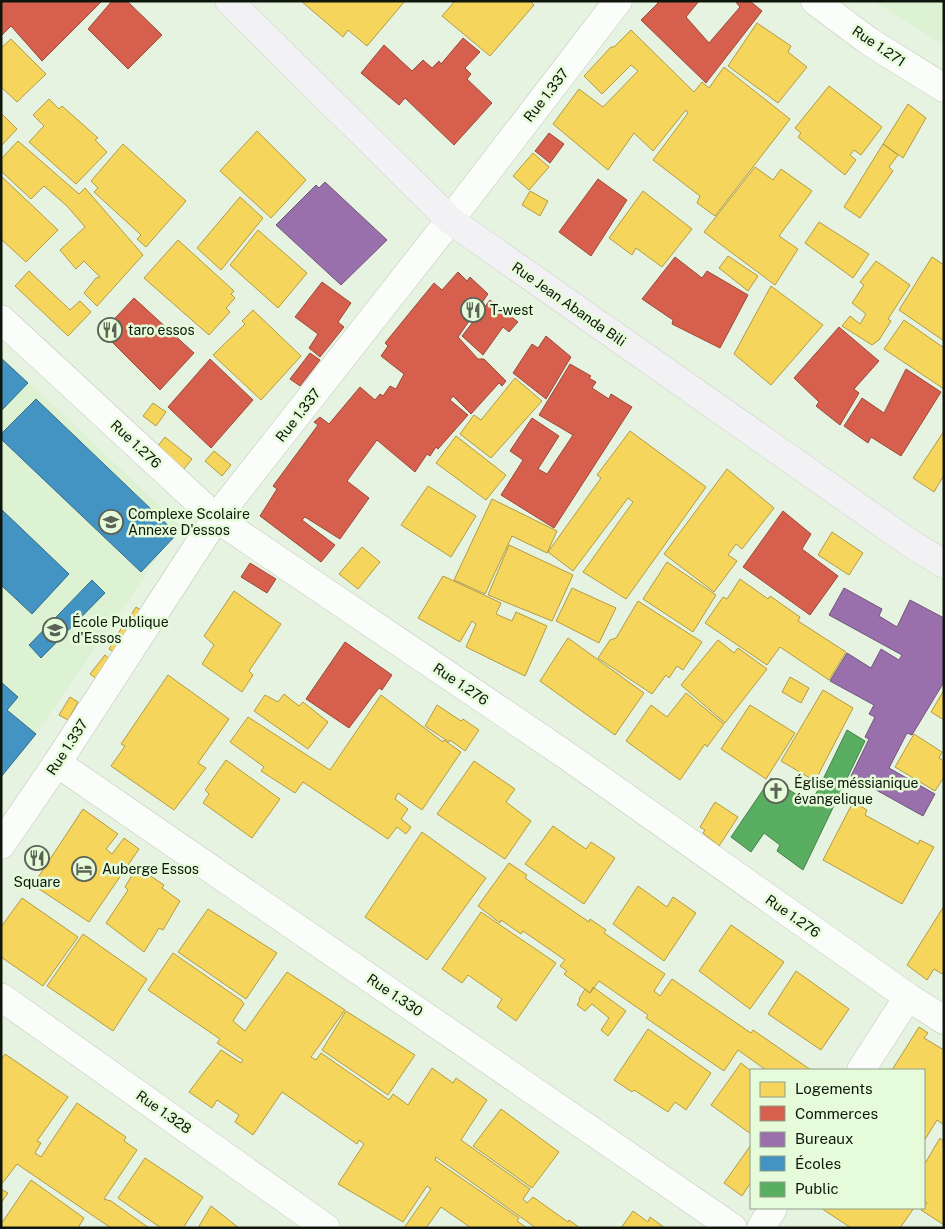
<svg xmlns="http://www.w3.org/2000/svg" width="945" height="1229" font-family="'Public Sans',sans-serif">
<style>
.built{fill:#ddf1d3}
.homes{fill:#f6d55c;stroke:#b19c44}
.shops{fill:#d6604d;stroke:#9a4a39}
.offices{fill:#9970ab;stroke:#70557b}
.schools{fill:#4393c3;stroke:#336e8c}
.public{fill:#5aae61;stroke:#448047}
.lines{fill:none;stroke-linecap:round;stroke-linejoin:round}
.minor-casing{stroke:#bfc8ba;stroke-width:29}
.tertiary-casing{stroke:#bfc8ba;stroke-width:29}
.primary-casing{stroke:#cbd1c8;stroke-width:29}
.minor{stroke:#fbfdfa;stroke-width:28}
.tertiary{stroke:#fbfdfa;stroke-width:28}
.primary{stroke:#f2f1f3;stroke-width:28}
.labels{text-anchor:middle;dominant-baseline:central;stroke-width:5;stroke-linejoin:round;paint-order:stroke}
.street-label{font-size:14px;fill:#0f160b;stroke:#e5fbd9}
.poi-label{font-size:14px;fill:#0f160b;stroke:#e5fbd9;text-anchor:start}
</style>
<rect width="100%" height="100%" fill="#e7f3e1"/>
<path class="built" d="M873 1H944V45Z
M1 356 180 525 36 734 1 777Z"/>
<path class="homes" d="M301 1H405L367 46 348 30 343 37Z
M455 1H530L534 5 490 56 442 16Z
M757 23 791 46 788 52 807 67 778 103 728 66Z
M631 30 694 92 702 82 709 88 724 67 790 119 715 216 697 203 700 196 653 160 688 113 686 110 653 151 634 133 608 170 553 124 579 89 603 107 638 71 631 65 602 94 584 76 611 47H614Z
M11 39 46 74 17 102 1 87V48Z
M829 86 882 127 861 155 854 150 850 155 856 160 845 175 798 137 801 133 795 128Z
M49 99 59 109 62 106 98 138 95 140 107 152 76 184 29 142 44 126 33 115Z
M908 104 926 118 903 158 883 144Z
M1 113 17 129 1 146Z
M257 131 306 180 271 218 220 171Z
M18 141 79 194 85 188 143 255 97 306 84 293 96 278 100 277 84 261 76 269 60 250 85 227 67 206 44 186 31 199 1 171V159Z
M123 144 186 201 146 247 137 239 141 235 94 192 98 188 91 181Z
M883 144 898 155 889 167 893 171 860 218 844 207Z
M533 153 549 167 529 190 513 176Z
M755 167 773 180 781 169 812 191 779 236 798 249 775 285 704 232Z
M1 176 58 230 26 262 1 239Z
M530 191 548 201 540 216 522 205Z
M643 191 692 229 662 267 636 248 632 255 609 238Z
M240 197 263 218 221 270 197 248Z
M819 222 869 254 853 278 805 243Z
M258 230 307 273 278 308 230 265Z
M178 240 234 291 231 294 235 298 226 308 230 312 209 335 144 278Z
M728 256 758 276 748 291 719 268Z
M932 257 944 265V341L899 310Z
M876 261 910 285 888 319 891 321 879 340 872 345 842 326 850 316 860 324 866 314 852 303 864 285 860 282Z
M29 271 70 310 80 301 91 312 68 336 15 286Z
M771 286 823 325 771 385 734 354Z
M253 310 301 356 261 400 213 355 245 324 242 321Z
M904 320 944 348V389L884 349Z
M515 378 542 401 491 458 460 434 474 415 481 420Z
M153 403 166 412 156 426 143 416Z
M630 431 706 487 626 599 583 572 633 502 628 498 573 571 548 552 601 478 597 475Z
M944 431V475L934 492 913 478Z
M456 436 506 475 486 500 436 463Z
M165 437 192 459 184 469 157 447Z
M214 451 231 465 222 476 205 461Z
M727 469 774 508 742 549 736 544 728 555 737 561 714 592 664 554Z
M428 486 476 516 451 557 401 525Z
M492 499 557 531 547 553 512 536 485 594 454 580Z
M832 532 863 553 849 575 818 555Z
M509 545 573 575 552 621 488 595Z
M362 547 380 562 358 589 339 574Z
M667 562 716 595 693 632 643 599Z
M443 576 501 603 496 614 512 621 516 612 547 626 525 676 466 647 476 624 472 621 460 642 418 618Z
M740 579 768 599 770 596 800 617 798 621 846 652 829 680 780 647 767 665 705 623 723 597 727 599Z
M572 588 616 608 599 643 556 621Z
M234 591 281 624 249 671 253 675 242 692 202 664 214 645 204 636Z
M638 601 702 642 683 670 677 666 669 678 666 675 652 694 598 658 610 640 616 638Z
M136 607 146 613 136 629 126 623Z
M122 627 131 632 118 655 109 649Z
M568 638 644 693 615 735 540 681Z
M718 640 734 653 738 648 767 669 725 723 681 685Z
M105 655 112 661 98 680 90 674Z
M168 675 229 719 198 763 206 768 174 810 111 766 125 746 121 744Z
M790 677 809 688 801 703 782 692Z
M823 690 853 708 815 781 781 761Z
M944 690V720L931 712Z
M686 693 724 724 707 747 705 744 680 780 626 741 651 705 667 717Z
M284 694 299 706 303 702 328 722 308 749 254 711 265 695 278 702Z
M381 695 443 742 444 740 461 752 422 810 398 793 395 799 408 809 401 819 411 827 406 834 397 827 388 839 303 782 295 793 261 771 264 767 230 742 248 717 330 770Z
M70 697 78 702 68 720 59 715Z
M437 705 461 721 463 719 479 730 465 751 450 740 449 742 425 726Z
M750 705 795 733 766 779 721 749Z
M914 734 942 752 939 758 944 761V777L935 791 895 767Z
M226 760 280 799 252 838 203 803 209 794 205 790Z
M474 761 515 789 506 802 531 821 505 859 437 814Z
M715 802 738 817 719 846 703 833 705 830 700 827Z
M853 802 867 810 865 815 918 844 920 840 934 847 902 904 823 860Z
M83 809 118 834 106 849 112 854 124 838 139 849 89 922 33 885Z
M553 826 586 849 591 842 615 858 584 904 525 864Z
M422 832 486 878 427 960 365 917Z
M509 863 527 875 525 878 589 922 590 919 606 930 604 933 665 974 654 991 660 996 672 979 751 1033 753 1030 811 1070H766L738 1050 724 1071 646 1018 648 1015 599 981 590 993 564 974 567 971 560 966 565 960 523 931 521 934 501 920 500 923 478 906Z
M137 867 164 885 162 888 180 901 163 930 159 928 144 952 106 923 128 890 125 887Z
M638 886 667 907 673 897 696 913 664 961 613 924Z
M22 898 78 937 43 986 1 957V927Z
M944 906V975L934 969 927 980 907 965Z
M208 909 277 953 246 999 178 952Z
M481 912 556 963 516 1021 497 1007 502 999 468 975 462 983 442 969Z
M731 925 784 962 750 1009 699 971Z
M83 934 147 979 113 1031 47 986Z
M173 953 241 1000 244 1004 233 1021 245 1031 287 972 345 1010 311 1057 316 1060 321 1053 389 1100 393 1094 408 1105 432 1068 453 1083 456 1078 487 1100 461 1140 530 1189 523 1199 527 1203 533 1197 568 1222 569 1220 580 1228H536L436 1157 435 1160 519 1218 517 1221 527 1228H471L441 1207 426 1228H404L431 1189 427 1186 403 1222 338 1184 364 1144 359 1140 357 1144 282 1092 253 1135 235 1122 239 1115 217 1100 212 1108 189 1092 221 1050 241 1063 243 1060 217 1043 220 1039 148 990Z
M796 971 849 1009 821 1050 768 1014Z
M593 987 626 1011 608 1036 601 1030 609 1018 592 1004 585 1011 577 1005 580 1000 579 999 585 989 590 993Z
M346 1011 415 1055 388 1095 322 1050Z
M919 1027 928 1033 924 1038 944 1050V1125L937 1120 924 1141V1070H892Z
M648 1029 711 1073 686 1110 675 1102 668 1112 634 1090 632 1092 614 1080Z
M5 1054 68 1097 37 1141 41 1143 35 1153 41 1157 77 1103 126 1137 124 1141 137 1150 104 1199 111 1201 149 1228H111L17 1164 1 1185V1060Z
M741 1063 751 1071V1134L711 1105Z
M501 1109 559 1152 532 1188 473 1146Z
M940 1138 944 1142V1225L921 1210 927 1203 924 1200V1165Z
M751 1145V1182L742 1196 724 1183Z
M145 1158 203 1197 183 1228H161L118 1198Z
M31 1180 84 1218 78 1228H1V1224Z
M1 1189 8 1193 1 1203Z
M211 1206 239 1228H198Z
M821 1208H914L900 1228H851Z
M633 1211 648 1222 650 1217 665 1228H621Z"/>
<path class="shops" d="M1 1H102L42 61 11 26 1 36Z
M112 1H127L162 35 128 69 88 29Z
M656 1H699L686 17 709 43 740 7 735 1H750L762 11 706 83 641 20 658 3Z
M463 38 480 52 465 68 471 74 467 79 492 103 454 145 405 98 399 105 361 73 384 45 412 71 423 60 432 68 439 61 441 64Z
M549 133 564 144 550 163 535 151Z
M598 179 627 200 591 256 559 232Z
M675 257 702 278 707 271 748 295 720 348 672 324 673 320 642 299Z
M458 272 467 281 470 277 488 294 458 337 478 359H484L506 381 502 386 499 383 471 414 453 396 450 400 468 415 438 449 436 447 430 456 427 454 415 472 377 440 347 481 369 498 340 539 305 517 302 520 335 545 321 562 260 516 277 489 273 486 318 425 314 422 320 417 329 424 360 387 375 400 380 394 383 396 390 386 396 389 404 374 381 356 388 346 385 343 434 283 442 290Z
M322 282 351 303 338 322 344 327 320 357 309 348 318 334 295 317Z
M134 298 194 353 160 390 102 332Z
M490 300 518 322 509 332 503 327 483 355 462 336Z
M839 327 879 361 854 389 859 393 840 425 816 406 819 402 794 378Z
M546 336 571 357 546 399 513 373 532 344 538 348Z
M310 353 320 360 300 386 290 379Z
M210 359 253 400 211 448 168 407Z
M570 364 591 376 589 378 596 382 592 388 609 399 611 394 632 407 554 528 501 495 523 460 510 451 532 418 559 436 538 469 547 474 573 435 539 415Z
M906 369 941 392 901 456 871 437 868 443 844 426 862 398 884 413Z
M783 511 811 534 802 549 838 576 810 615 743 567Z
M250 563 276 579 267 593 241 577Z
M345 642 392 675 382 690 379 688 349 728 306 699Z"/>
<path class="offices" d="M325 182 387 240 341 285 276 225 316 185 319 188Z
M844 588 882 609 879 616 897 627 910 600 944 618V682L912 735 907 733 889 768 935 794 923 816 851 776 869 739 865 737 875 717 869 714 874 705 830 681 847 653 871 668 881 649 899 660 902 655 829 615Z"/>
<path class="schools" d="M1 358 28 383 1 411Z
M36 399 177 534 141 572 1 439V434Z
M1 509 69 574 32 614 1 585Z
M92 580 105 593 41 658 29 645Z
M1 682 18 697 7 710 36 734 1 777Z"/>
<path class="public" d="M847 730 865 741 803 870 777 851 780 845 764 833 751 852 731 837 771 778 811 804Z"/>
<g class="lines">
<defs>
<path id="minor" d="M1 319 216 518 563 753 908 997 944 1020
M57 763 733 1228
M1 845 57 763 216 518 450 220 618 1
M1 997 326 1228
M861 1070 908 997
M761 1228 773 1208"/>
<path id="tertiary" d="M815 1 870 42 944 88"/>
<path id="primary" d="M229 1 450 220 907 541 944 564"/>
</defs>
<use href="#minor" class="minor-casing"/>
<use href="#tertiary" class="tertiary-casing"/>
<use href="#primary" class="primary-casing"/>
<use href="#minor" class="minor"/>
<use href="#tertiary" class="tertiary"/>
<use href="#primary" class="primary"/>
</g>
<defs>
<symbol id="restaurant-ring" viewBox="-11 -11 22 22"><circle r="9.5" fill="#e5fbd9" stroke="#5b6356" stroke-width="1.5"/><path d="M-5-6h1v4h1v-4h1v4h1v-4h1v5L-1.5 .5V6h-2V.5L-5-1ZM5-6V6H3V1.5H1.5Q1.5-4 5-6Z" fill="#5b6356"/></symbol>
<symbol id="school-ring" viewBox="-11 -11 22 22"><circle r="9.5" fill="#e5fbd9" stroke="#5b6356" stroke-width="1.5"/><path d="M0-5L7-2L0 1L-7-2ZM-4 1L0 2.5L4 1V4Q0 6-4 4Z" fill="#5b6356"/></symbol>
<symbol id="church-ring" viewBox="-11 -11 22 22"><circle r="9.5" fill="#e5fbd9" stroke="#5b6356" stroke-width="1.5"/><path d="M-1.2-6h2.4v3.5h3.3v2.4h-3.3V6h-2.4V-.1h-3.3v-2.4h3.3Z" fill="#5b6356"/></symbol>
<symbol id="hotel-ring" viewBox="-11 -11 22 22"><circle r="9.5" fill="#e5fbd9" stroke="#5b6356" stroke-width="1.5"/><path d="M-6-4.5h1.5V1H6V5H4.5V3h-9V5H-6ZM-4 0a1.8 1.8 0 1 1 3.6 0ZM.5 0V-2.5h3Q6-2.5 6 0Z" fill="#5b6356"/></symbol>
</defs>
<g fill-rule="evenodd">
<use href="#restaurant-ring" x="459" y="296" width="28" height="28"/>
<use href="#restaurant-ring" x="96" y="316" width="28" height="28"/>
<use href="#school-ring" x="97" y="508" width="28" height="28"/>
<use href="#school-ring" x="41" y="616" width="28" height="28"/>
<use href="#church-ring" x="762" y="777" width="28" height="28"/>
<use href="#restaurant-ring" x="23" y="844" width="28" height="28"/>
<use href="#hotel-ring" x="70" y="855" width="28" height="28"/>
</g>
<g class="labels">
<g class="street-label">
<text transform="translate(879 46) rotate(34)">Rue 1.271</text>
<text transform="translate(546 95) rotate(-52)">Rue 1.337</text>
<text transform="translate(569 304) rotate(35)">Rue Jean Abanda Bili</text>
<text transform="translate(298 415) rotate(-52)">Rue 1.337</text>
<text transform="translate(136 444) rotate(43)">Rue 1.276</text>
<text transform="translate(461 684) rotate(34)">Rue 1.276</text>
<text transform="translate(67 747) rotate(-57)">Rue 1.337</text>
<text transform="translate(793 916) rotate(35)">Rue 1.276</text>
<text transform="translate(395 995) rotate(34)">Rue 1.330</text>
<text transform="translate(164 1112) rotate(35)">Rue 1.328</text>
</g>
<g class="poi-label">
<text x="490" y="310">T-west</text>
<text x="128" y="330">taro essos</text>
<text x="128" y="514">Complexe Scolaire<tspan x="128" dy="16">Annexe D'essos</tspan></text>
<text x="72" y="622">École Publique<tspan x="72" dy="16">d'Essos</tspan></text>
<text x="794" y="783">Église méssianique<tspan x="794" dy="16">évangelique</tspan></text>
<text x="102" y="869">Auberge Essos</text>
<text x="37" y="882" text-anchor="middle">Square</text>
</g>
</g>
<rect width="945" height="1229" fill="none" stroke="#0f160b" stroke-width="5"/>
<rect x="750" y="1069" width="175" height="140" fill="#e5fbd9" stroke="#8f9f87"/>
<rect x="760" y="1082" width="25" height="15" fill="#f6d55c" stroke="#8f9f87"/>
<text x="795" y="1094" font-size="15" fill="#0f160b">Logements</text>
<rect x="760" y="1106" width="25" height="15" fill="#d6604d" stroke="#8f9f87"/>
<text x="795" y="1119" font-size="15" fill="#0f160b">Commerces</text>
<rect x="760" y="1132" width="25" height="15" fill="#9970ab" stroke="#8f9f87"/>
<text x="795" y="1144" font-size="15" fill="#0f160b">Bureaux</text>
<rect x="760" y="1156" width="25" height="15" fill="#4393c3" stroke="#8f9f87"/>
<text x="795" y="1169" font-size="15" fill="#0f160b">Écoles</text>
<rect x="760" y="1182" width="25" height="15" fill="#5aae61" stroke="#8f9f87"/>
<text x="795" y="1194" font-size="15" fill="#0f160b">Public</text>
</svg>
